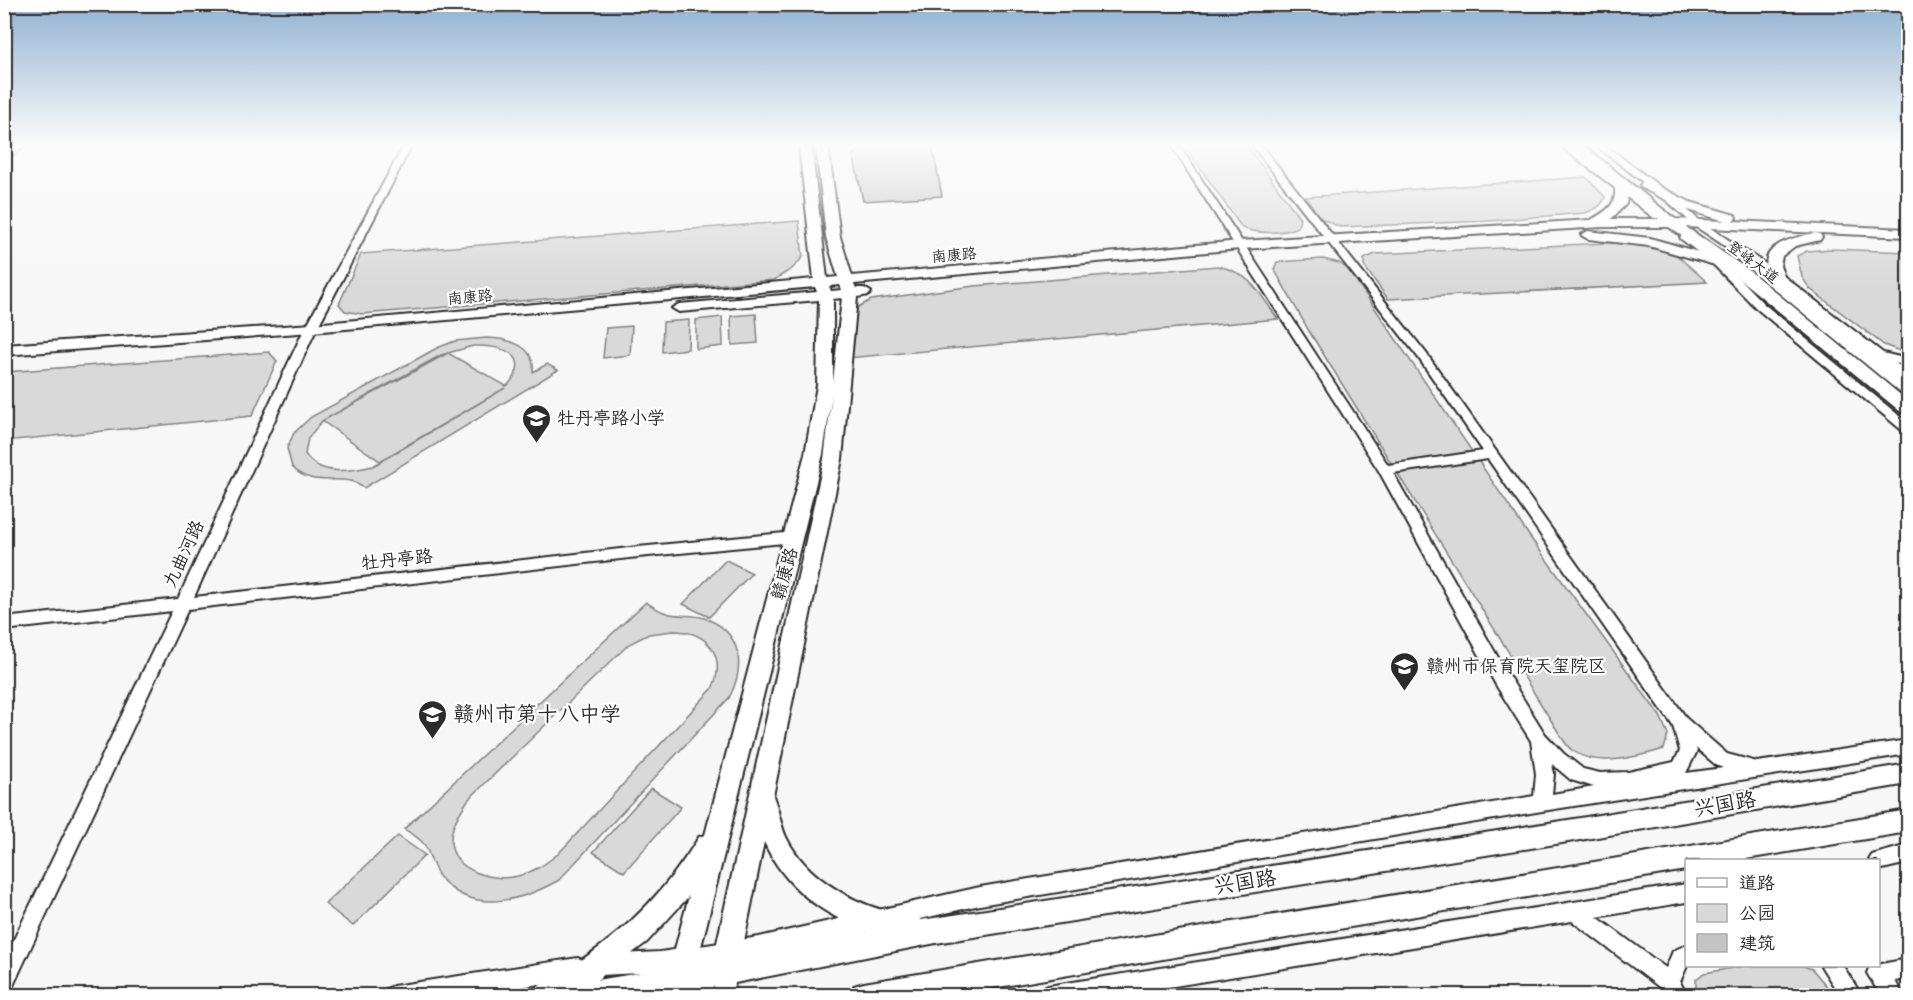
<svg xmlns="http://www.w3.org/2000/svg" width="1913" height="1000" font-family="'Comic Neue','LXGW WenKai TC',sans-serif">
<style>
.green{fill:#d9d9d9;stroke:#828282;stroke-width:1.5;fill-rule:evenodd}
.building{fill:#c4c4c4;stroke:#2b2b2b;stroke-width:1.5}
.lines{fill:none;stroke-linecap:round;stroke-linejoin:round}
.minor-casing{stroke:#2b2b2b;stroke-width:4}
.major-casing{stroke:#2b2b2b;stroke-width:4}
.highway-casing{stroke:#2b2b2b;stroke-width:5}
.minor{fill:#fff;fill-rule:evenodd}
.major{fill:#fff;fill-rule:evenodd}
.highway{fill:#fff;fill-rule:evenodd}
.labels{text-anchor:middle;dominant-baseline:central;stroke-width:4.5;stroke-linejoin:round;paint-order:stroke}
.far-street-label{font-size:15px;fill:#2b2b2b;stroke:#fff}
.poi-label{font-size:18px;fill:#2b2b2b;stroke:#fff;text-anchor:start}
.street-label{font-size:18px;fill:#2b2b2b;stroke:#fff}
.near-poi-label{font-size:21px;fill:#2b2b2b;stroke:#fff;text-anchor:start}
.near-street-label{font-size:21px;fill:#2b2b2b;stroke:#fff}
</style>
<rect width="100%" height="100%" fill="#f7f7f7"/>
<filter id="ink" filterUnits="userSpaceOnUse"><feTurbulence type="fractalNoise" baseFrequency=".0167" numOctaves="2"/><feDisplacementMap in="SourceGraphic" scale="12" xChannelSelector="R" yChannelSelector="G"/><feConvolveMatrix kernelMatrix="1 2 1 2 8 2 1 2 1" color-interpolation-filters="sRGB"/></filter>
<g filter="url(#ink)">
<path class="green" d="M1184 145H1246L1300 218 1298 227C1283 234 1257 234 1242 228Z
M1586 177 1605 197C1602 207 1594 209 1585 213L1488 221 1340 227 1320 218 1306 197Z
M799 221 803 257 792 269 774 280 362 314 345 311 339 304 361 254Z
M1630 242 1671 250 1707 282 1388 299 1364 266V259L1375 254Z
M1830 249 1908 252V354L1884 345 1810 289 1802 277 1797 256 1807 251Z
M1323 259 1339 263 1349 270 1530 537 1660 716 1668 734 1664 749C1639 756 1598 768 1575 752 1569 749 1565 743 1562 738L1309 331 1274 269 1277 262Z
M1218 266C1251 273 1260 294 1278 319L847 358 849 312 871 300 974 286Z
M756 314 758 343 732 345 731 316Z
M722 317 723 346 696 349V320Z
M689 320 688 349 662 352 663 322Z
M632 326 630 355 603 358 606 328Z
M486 338C507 338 536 345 533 372L547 364 558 370 364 488C360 486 355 482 351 481 329 477 310 486 292 467L287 448 294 433 311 417 437 348 455 341ZM473 346C500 345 535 354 508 385L506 386 448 353 322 421 441 355ZM505 388 373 466C352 471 319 477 305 454L308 438 322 421 380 461Z
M269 352 277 361 252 416 5 441V372Z
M726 560 752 573 709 617 683 604Z
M646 602C652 606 659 611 667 613 678 617 692 614 704 618 742 631 746 666 729 698L559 880C522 901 470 916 439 876 432 866 429 850 423 843 418 837 410 833 404 829ZM673 631C708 631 727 656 712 689L558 854C545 864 534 872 518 876 495 882 453 872 451 842 450 827 460 812 468 800L629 644 649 634Z
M651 788 681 807 624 872 593 852Z
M398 836 425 855 353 926 325 904Z
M1744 966H1803L1812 969 1834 995H1699L1696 990V979L1704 973Z"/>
<path class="building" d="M868 145H932L942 196 863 201 853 154Z"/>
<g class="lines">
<defs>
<path id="minor" d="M404 145H412L313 336 194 597 638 547 795 532 800 533 802 537 800 541 795 542 638 557 188 609 11 990 4 993V960L172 611 4 630V618L178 599 301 336Z
M1171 145H1179L1388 465 1483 451 1418 357 1252 145H1261L1426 353 1687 719 1727 754 1757 762 1908 740V754L1542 811 980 905 759 957 660 972 600 975 593 972 590 965 593 958 600 955 660 952 759 937 980 887 1534 796 1536 774 1531 741 1496 685 1379 471ZM1488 459 1673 726 1680 751 1674 762 1628 772 1600 773 1583 769 1563 753 1545 734 1508 675 1393 473ZM1696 748 1716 765 1723 768 1686 773 1697 751ZM1552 764 1571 780 1594 787 1552 794 1554 774Z
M1559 145H1569L1660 214V218H1654Z
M1595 145H1605L1671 195 1701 222 1781 274 1883 353 1908 359V366L1896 363 1908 373V381H1904L1773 278 1695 226 1665 199Z
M1685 234 1720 259 1764 304 1908 423V433L1904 432 1756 308 1712 263 1681 239 1680 237Z
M1908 845V863L1878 870V860H1869L1872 855Z
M1686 884V902L1597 917 1666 968 1673 951 1686 945 1687 966 1680 982 1687 996H1666L1663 990 1572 921 1113 996H1038L1041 989 1048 986Z
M578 958 585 961 588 968 585 975 578 978 463 996H383L386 989 393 986Z
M1908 959V979L1895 981 1904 996H1881L1867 973 1870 966Z
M1821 966H1843L1862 996H1840Z"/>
<path id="major" d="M13 145H26L4 161V152Z
M799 145H811L827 278 838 277 826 237 816 145H828L840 237 852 276 1240 241 1591 220C1607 211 1619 204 1614 184L1570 145H1583L1675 219 1725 221 1682 208 1642 188 1640 185 1642 182H1650L1690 202 1735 215 1736 218 1733 221 1908 229V237L1686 227 1750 271 1908 401V414L1902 413 1720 263 1715 265 1649 246 1588 239 1581 235 1588 231 1650 238 1709 255 1669 227H1602L1240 249 854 284 856 288H864L871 292 869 295 857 297 842 459 773 796C779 810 780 825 787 839 806 876 847 900 885 911 897 915 910 915 921 920L1568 820 1908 764V784L1568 842 936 943 735 983 733 996H706L707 988 691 991 690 996H532C539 978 567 969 583 959 631 927 669 886 699 837L705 835 805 454 817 385 819 300 679 312 672 308 679 304 817 292 815 287 312 332 4 355V345L312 324 814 279ZM1628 193 1659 219H1611L1626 204ZM840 285 842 290 831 291 829 286ZM842 298 833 382V299ZM832 394 824 459 713 961 697 963 823 454ZM764 842C784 886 822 915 868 931L741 956ZM689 896 670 968 597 980 647 942Z
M1815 233 1820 234 1822 237 1820 240 1795 246 1782 256 1780 266 1788 287 1908 382V395L1902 394 1746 266 1753 262 1768 271C1758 244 1797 237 1815 233Z
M1908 810V832L1740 860H1686V870L946 996H851L854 986 864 983Z"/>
<path id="highway" d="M4 145H16L4 153Z"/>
</defs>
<use href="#minor" class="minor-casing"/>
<use href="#major" class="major-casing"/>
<use href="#highway" class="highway-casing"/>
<use href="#minor" class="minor"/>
<use href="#major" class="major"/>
<use href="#highway" class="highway"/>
</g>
</g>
<linearGradient id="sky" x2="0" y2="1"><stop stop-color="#91b2d2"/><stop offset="0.51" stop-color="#fbfbfb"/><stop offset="1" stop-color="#fbfbfb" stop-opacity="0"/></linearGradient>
<rect width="1913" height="285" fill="url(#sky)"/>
<defs>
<symbol id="school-pin" viewBox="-11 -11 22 30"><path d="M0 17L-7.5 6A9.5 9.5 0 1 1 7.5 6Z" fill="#2b2b2b" stroke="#fff"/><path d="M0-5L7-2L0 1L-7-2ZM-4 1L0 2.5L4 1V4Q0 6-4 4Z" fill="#fff"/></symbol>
</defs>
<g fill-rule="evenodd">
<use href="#school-pin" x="520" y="402" width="33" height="45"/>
<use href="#school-pin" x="1388" y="650" width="33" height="45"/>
<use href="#school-pin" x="416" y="698" width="33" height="45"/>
</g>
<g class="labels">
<g class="far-street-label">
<text transform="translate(954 255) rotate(-5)">南康路</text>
<text transform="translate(1753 262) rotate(37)">登峰大道</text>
<text transform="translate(470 297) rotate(-5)">南康路</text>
</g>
<g class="poi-label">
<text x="557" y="418">牡丹亭路小学</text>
<text x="1426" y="666">赣州市保育院天玺院区</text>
</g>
<g class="street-label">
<text transform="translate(184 554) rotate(-65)">九曲河路</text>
<text transform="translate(397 560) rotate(-6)">牡丹亭路</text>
<text transform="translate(785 574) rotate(-75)">赣康路</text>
</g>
<g class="near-poi-label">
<text x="453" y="714">赣州市第十八中学</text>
</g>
<g class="near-street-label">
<text transform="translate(1725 804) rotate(-10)">兴国路</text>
<text transform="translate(1245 882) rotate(-9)">兴国路</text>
</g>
</g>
<rect width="1913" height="1000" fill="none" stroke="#fff" stroke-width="24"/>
<rect x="12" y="12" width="1889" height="976" fill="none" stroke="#2b2b2b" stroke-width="2" filter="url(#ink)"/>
<rect x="1685" y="859" width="195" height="108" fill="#ffffff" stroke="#aaaaaa" stroke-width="1.5"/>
<rect x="1697" y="878" width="30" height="9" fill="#ffffff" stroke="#aaaaaa" stroke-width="1.5"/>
<text x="1739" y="889" font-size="18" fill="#2b2b2b">道路</text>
<rect x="1697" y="904" width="30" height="18" fill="#d9d9d9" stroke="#aaaaaa" stroke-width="1.5"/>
<text x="1739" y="919" font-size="18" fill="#2b2b2b">公园</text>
<rect x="1697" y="934" width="30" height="18" fill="#c4c4c4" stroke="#aaaaaa" stroke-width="1.5"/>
<text x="1739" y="949" font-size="18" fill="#2b2b2b">建筑</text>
</svg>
